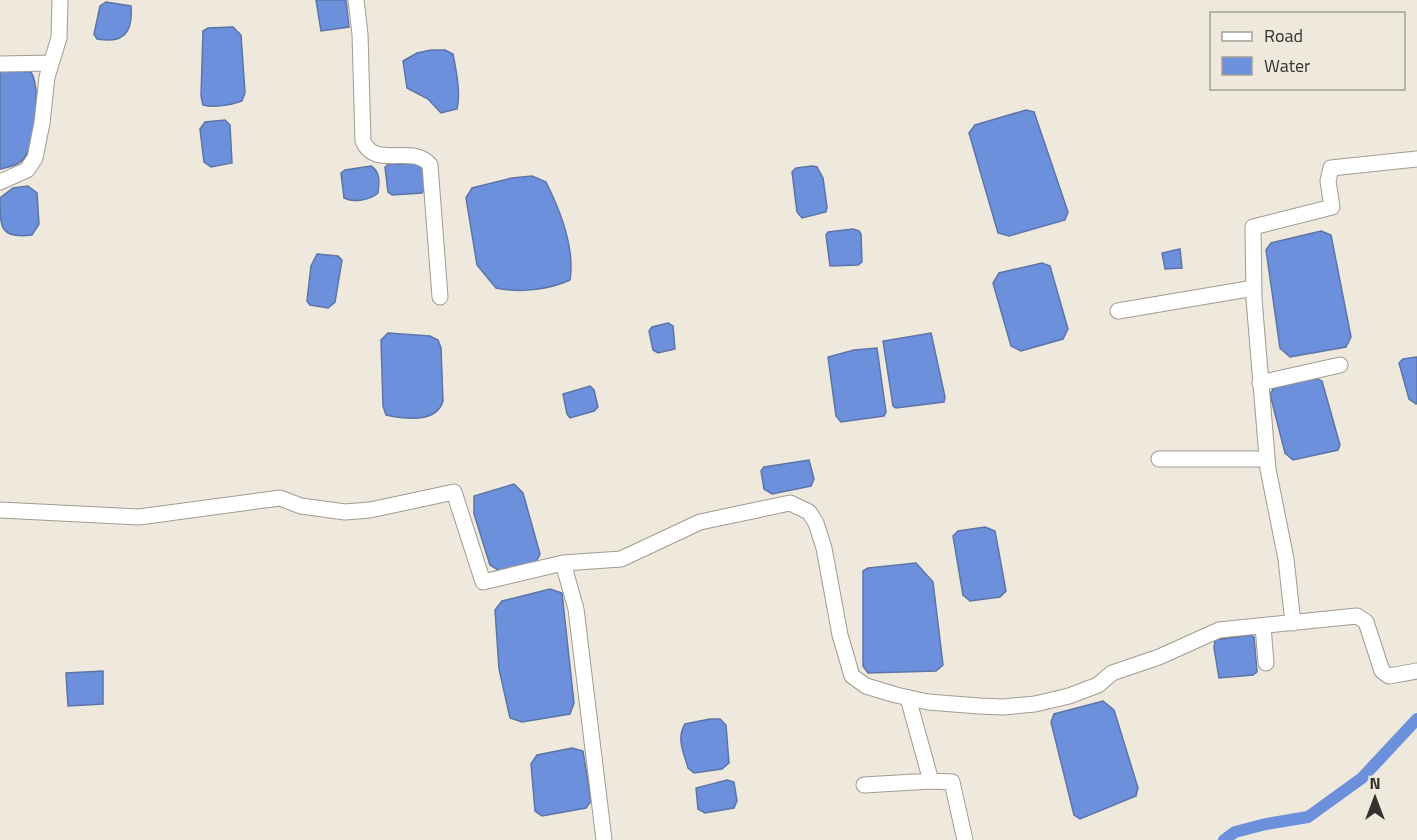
<svg xmlns="http://www.w3.org/2000/svg" width="1417" height="840" font-family="'Titillium Web',sans-serif">
<style>
.water{fill:#6d90dc;stroke:#5c74a8;stroke-width:1.5}
.lines{fill:none;stroke-linecap:round;stroke-linejoin:round}
.canal{stroke:#6d90dc;stroke-width:12}
.minor-casing{stroke:#a19b90;stroke-width:17}
.minor{stroke:#fff;stroke-width:15}
</style>
<rect width="100%" height="100%" fill="#efe9dd"/>
<path class="water" d="M316 0H346L349 27 321 31Z
M106 2 131 6C133 32 124 44 97 39L94 34 100 6Z
M233 27 241 35 245 93 242 101C231 105 214 108 203 105L201 96 203 31 208 28Z
M431 50H445L453 54C456 70 461 93 457 109L441 113 428 99 407 88 403 61 417 53Z
M0 70 31 72C41 87 35 141 25 157 20 165 9 167 0 169Z
M1026 110 1034 112 1068 212 1065 220 1009 236 998 233 969 133 975 125Z
M225 120 230 125 232 163 211 167 204 162 200 129 205 122Z
M419 163 424 166 425 189 422 193 392 195 388 192 385 167 389 164Z
M371 166C381 172 379 183 378 193 370 200 354 203 344 198L341 173 345 170Z
M812 166 817 167 823 178 827 207 826 212 802 218 797 212 792 172 796 168Z
M532 176 546 182C560 210 575 249 570 280 548 290 520 293 496 288L477 265 466 198 472 188 512 178Z
M28 186 37 193 39 224 32 235C0 239 0 228 0 198L13 188Z
M853 229 859 231 861 234 862 262 858 265 830 266 826 235 828 232Z
M1321 231 1331 235 1351 337 1346 347 1290 357 1280 348 1266 250 1271 243Z
M1180 249 1182 268 1165 269 1162 253Z
M317 254 338 256 342 260 335 302 328 308 310 305 307 301 311 266Z
M1042 263 1050 266 1068 329 1063 339 1021 351 1011 346 993 283 999 273Z
M668 323 673 326 675 349 658 353 653 350 649 331 652 327Z
M388 333 430 336 438 340 441 348 443 401C437 423 405 419 386 415L383 406 381 340Z
M931 333 945 397 944 402 896 408 893 406 883 341Z
M877 348 886 412 884 416 841 422 836 416 828 357 854 350Z
M1417 357V403L1416 404 1409 399 1399 363 1403 359Z
M1315 378 1322 381 1340 445 1338 450 1293 460 1285 453 1270 394 1274 388Z
M590 386 594 390 598 407 594 411 570 418 567 414 563 394Z
M809 460 814 479 811 486 772 494 764 489 761 471 764 467Z
M514 484 523 493 540 554C535 570 515 569 501 572L490 565 474 514V496Z
M985 527 995 531 1006 591 1000 597 970 601 963 595 953 536 958 531Z
M916 563 933 582 943 665 936 671 868 673 863 666V571L868 568Z
M550 589 562 593 574 703 570 714 522 722 510 718 499 669 495 610 502 601Z
M1251 635 1254 637 1257 672 1253 675 1219 678 1214 648 1215 640Z
M103 671V704L68 706 66 673Z
M1103 701 1114 710 1138 788 1136 796 1080 819 1074 815 1051 722 1054 714Z
M710 719H720L726 725 729 763 722 769 694 773 688 768C684 753 676 739 685 724Z
M572 748 583 751 591 801 586 808 542 816 535 811 531 764 537 755Z
M727 780 734 782 737 801 734 808 705 813 698 809 696 788Z"/>
<g class="lines">
<path class="canal" d="M1224 840 1235 832 1266 824 1308 817 1362 778 1417 719"/>
<defs>
<path id="minor" d="M356 0 360 34 363 141C375 170 413 143 430 165L440 297
M0 64 50 63
M0 182 27 170 35 158 42 123 47 77 59 38 60 0
M1118 311 1254 288
M1260 383 1340 365
M1159 459H1267
M0 510 139 517 280 498 301 506 345 512 370 510 454 492 483 582 563 563 576 609 604 840
M563 563 621 559 700 522 790 503 809 512 816 523 824 548 840 635 852 676 866 686 896 695 928 702 979 706 1003 707 1035 704 1069 696 1098 685 1112 673 1159 657 1219 630 1357 616 1366 622 1382 671 1389 676 1417 671
M1293 623 1286 559 1268 469 1254 299 1253 227 1332 207 1328 181 1331 168 1417 159
M1263 626 1266 663
M908 698 931 781 952 782 965 840
M864 785 931 781"/>
</defs>
<use href="#minor" class="minor-casing"/>
<use href="#minor" class="minor"/>
</g>
<rect x="1210" y="12" width="195" height="78" fill="#efe9dd" stroke="#a4a097" stroke-width="1.5"/>
<rect x="1222" y="32" width="30" height="9" fill="#ffffff" stroke="#a4a097" stroke-width="1.5"/>
<text x="1264" y="42" font-size="18" fill="#34322d">Road</text>
<rect x="1222" y="57" width="30" height="18" fill="#6d90dc" stroke="#a4a097" stroke-width="1.5"/>
<text x="1264" y="72" font-size="18" fill="#34322d">Water</text>
<g transform="translate(1375 798)" stroke="#efe9dd" stroke-width="4.5" paint-order="stroke">
<path d="M0-4.5L10 22L0 15L-10 22Z" fill="#34322d"/>
<text y="-9" font-size="16" font-weight="bold" text-anchor="middle" fill="#34322d">N</text>
</g>
</svg>
